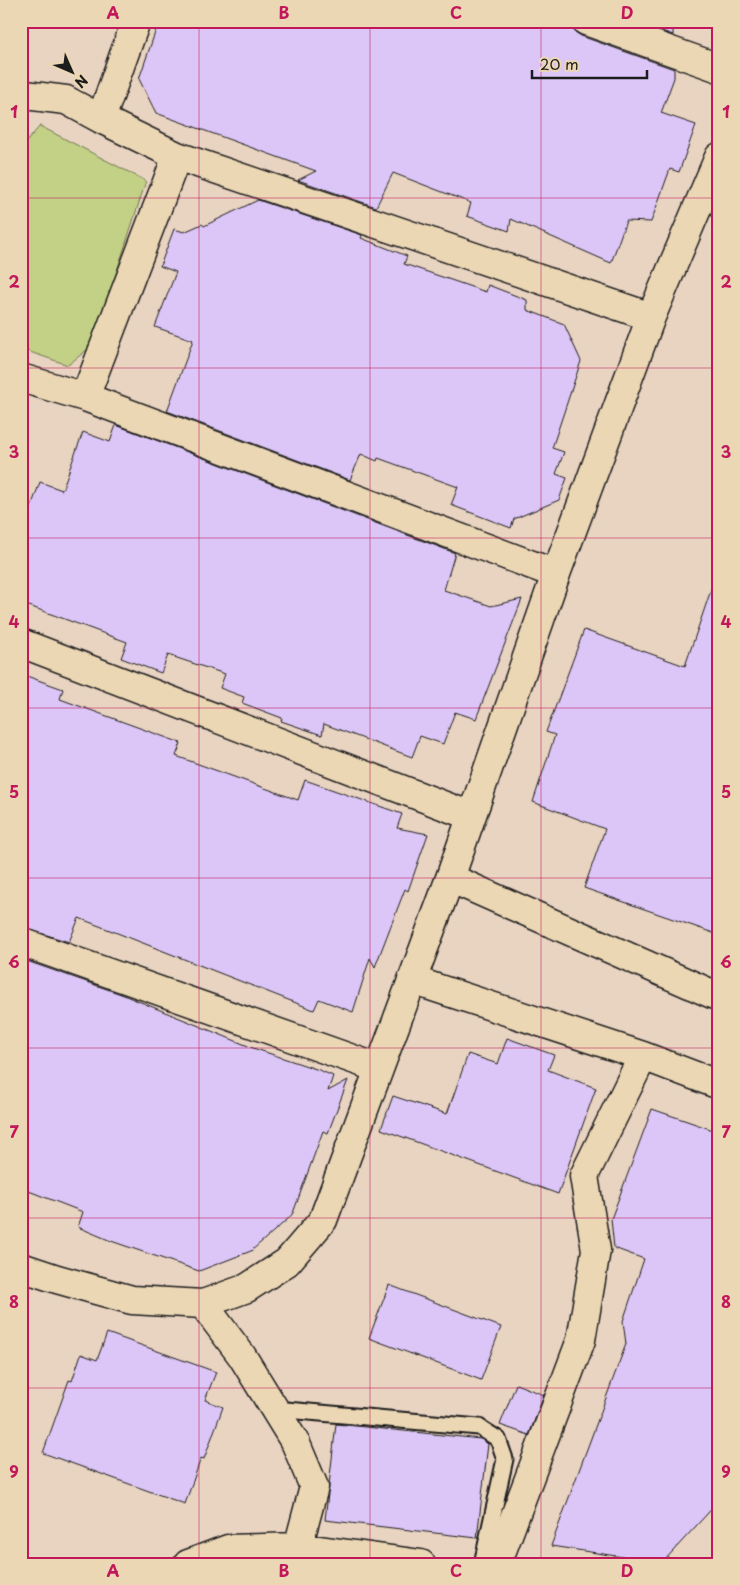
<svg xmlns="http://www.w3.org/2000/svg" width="740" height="1585" font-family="'Playpen Sans',sans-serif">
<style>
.green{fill:#c2d186;stroke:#6f7651}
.building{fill:#dcc6f7;stroke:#1c1c1c}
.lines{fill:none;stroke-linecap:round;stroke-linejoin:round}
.lane-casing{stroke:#1c1c1c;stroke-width:19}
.street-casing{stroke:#1c1c1c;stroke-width:31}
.lane{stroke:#ecd7b5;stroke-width:15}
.street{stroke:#ecd7b5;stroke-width:28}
.grid{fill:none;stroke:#c2185b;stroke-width:1;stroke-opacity:0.55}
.neatline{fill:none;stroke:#c2185b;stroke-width:2}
.grid-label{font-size:16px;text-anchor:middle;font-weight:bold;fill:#c2185b}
</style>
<rect width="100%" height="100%" fill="#e9d4c2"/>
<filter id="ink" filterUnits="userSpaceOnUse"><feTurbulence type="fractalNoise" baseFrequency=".02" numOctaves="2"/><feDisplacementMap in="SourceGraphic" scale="10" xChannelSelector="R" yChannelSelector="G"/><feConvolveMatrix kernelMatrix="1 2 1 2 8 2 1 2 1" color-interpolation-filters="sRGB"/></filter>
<g filter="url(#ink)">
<path class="green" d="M40 126 146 181 93 345 68 365 21 349V148Z"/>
<path class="building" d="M159 21H571L574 31 581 36 674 69V78L661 113 696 125 679 172 670 169 651 222 626 221 611 263 511 219 509 231 467 216 471 203 393 173 376 207 298 180 316 171 156 113 139 79Z
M634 21H673V35Z
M258 200 362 235 361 238 407 256 404 264 486 292 488 285 527 300V310L564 324 581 361 552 448 564 452 556 474 567 478 559 500 514 519 511 528 451 505 458 487 378 458 377 461 361 454 350 480 167 411 193 340 155 327 176 272 160 266 174 229 184 232 202 224 204 226Z
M116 425 455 553 444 590 491 606 522 599 476 719 455 712 443 744 420 736 412 757 324 724 322 735 281 721 282 718 242 703 244 697 220 688 225 674 168 655 161 673 121 658 127 642 21 603V535L40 482 62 490 83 432 110 442Z
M714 581 719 582V935L584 888 605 829 533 802 555 735 546 732 584 630 685 666Z
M21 674 63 689 60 699 181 743 176 756 298 800 305 780 402 814 397 828 428 834 408 891 405 889 375 967 370 958 353 1012 319 999 314 1010 79 918 69 942 21 927Z
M21 959 121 994 253 1048 319 1070 333 1076 328 1091 348 1080 328 1133 323 1131 293 1213 289 1218 251 1251 199 1271 111 1241 78 1227 83 1212 21 1188Z
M507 1038 554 1055 548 1070 596 1088 558 1194 381 1129 393 1096 447 1114 468 1054 498 1064Z
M652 1109 719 1132V1501L662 1563 551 1546 626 1344 623 1321 644 1259 614 1248 611 1219Z
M389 1285 501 1327 481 1380 369 1338Z
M107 1333 216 1372 205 1400 223 1407 204 1459 201 1458 185 1504 43 1453 69 1380 72 1381 81 1354 97 1360Z
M516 1384 544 1395 529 1435 500 1425Z
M336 1424 481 1439 488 1444 477 1538 325 1520Z"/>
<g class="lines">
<defs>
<path id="lane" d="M275 1409 479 1427 498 1439 505 1459 482 1564"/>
<path id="street" d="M586 21 719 68
M21 92 25 95 66 100 101 119
M177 156 651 317
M21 378 85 397 177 156 101 119 136 21
M85 397 556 574
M21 643 471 816
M450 878 719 997
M21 942 378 1068
M412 980 643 1056 584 1176 596 1250 581 1340 497 1564
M643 1056 714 1083 719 1082
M21 1267 57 1279 132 1300 203 1304 247 1288 287 1262 323 1220 450 878 556 574 651 317 719 157
M203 1304 242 1356 296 1444 314 1487 298 1547
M188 1564 228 1549 298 1547 421 1564"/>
</defs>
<use href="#lane" class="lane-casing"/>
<use href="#street" class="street-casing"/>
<use href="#lane" class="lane"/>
<use href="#street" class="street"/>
</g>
</g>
<path class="grid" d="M199 21V1564M370 21V1564M541 21V1564M21 198H719M21 368H719M21 538H719M21 708H719M21 878H719M21 1048H719M21 1218H719M21 1388H719"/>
<rect width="740" height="1585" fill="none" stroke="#ecd7b5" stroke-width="55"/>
<g transform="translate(72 72) rotate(135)" stroke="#ecd7b5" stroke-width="4" paint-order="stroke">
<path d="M0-4L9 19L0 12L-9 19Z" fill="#1c1c1c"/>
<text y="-8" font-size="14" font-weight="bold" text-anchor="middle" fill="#1c1c1c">N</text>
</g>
<path d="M532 70v8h115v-8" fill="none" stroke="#1c1c1c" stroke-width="2.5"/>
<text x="540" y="70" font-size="15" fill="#1c1c1c" stroke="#ecd7b5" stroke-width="4" paint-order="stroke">20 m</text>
<rect x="28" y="28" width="684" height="1530" class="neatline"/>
<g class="grid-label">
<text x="113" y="19">A</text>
<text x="284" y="19">B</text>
<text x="456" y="19">C</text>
<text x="627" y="19">D</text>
<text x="14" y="118">1</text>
<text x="726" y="118">1</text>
<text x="14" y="288">2</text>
<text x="726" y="288">2</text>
<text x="14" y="458">3</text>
<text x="726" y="458">3</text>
<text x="14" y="628">4</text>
<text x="726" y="628">4</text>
<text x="14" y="798">5</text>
<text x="726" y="798">5</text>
<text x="14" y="968">6</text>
<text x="726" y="968">6</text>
<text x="14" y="1138">7</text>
<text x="726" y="1138">7</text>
<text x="14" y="1308">8</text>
<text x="726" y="1308">8</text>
<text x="14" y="1478">9</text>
<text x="726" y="1478">9</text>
<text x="113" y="1577">A</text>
<text x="284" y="1577">B</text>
<text x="456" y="1577">C</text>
<text x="627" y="1577">D</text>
</g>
</svg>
